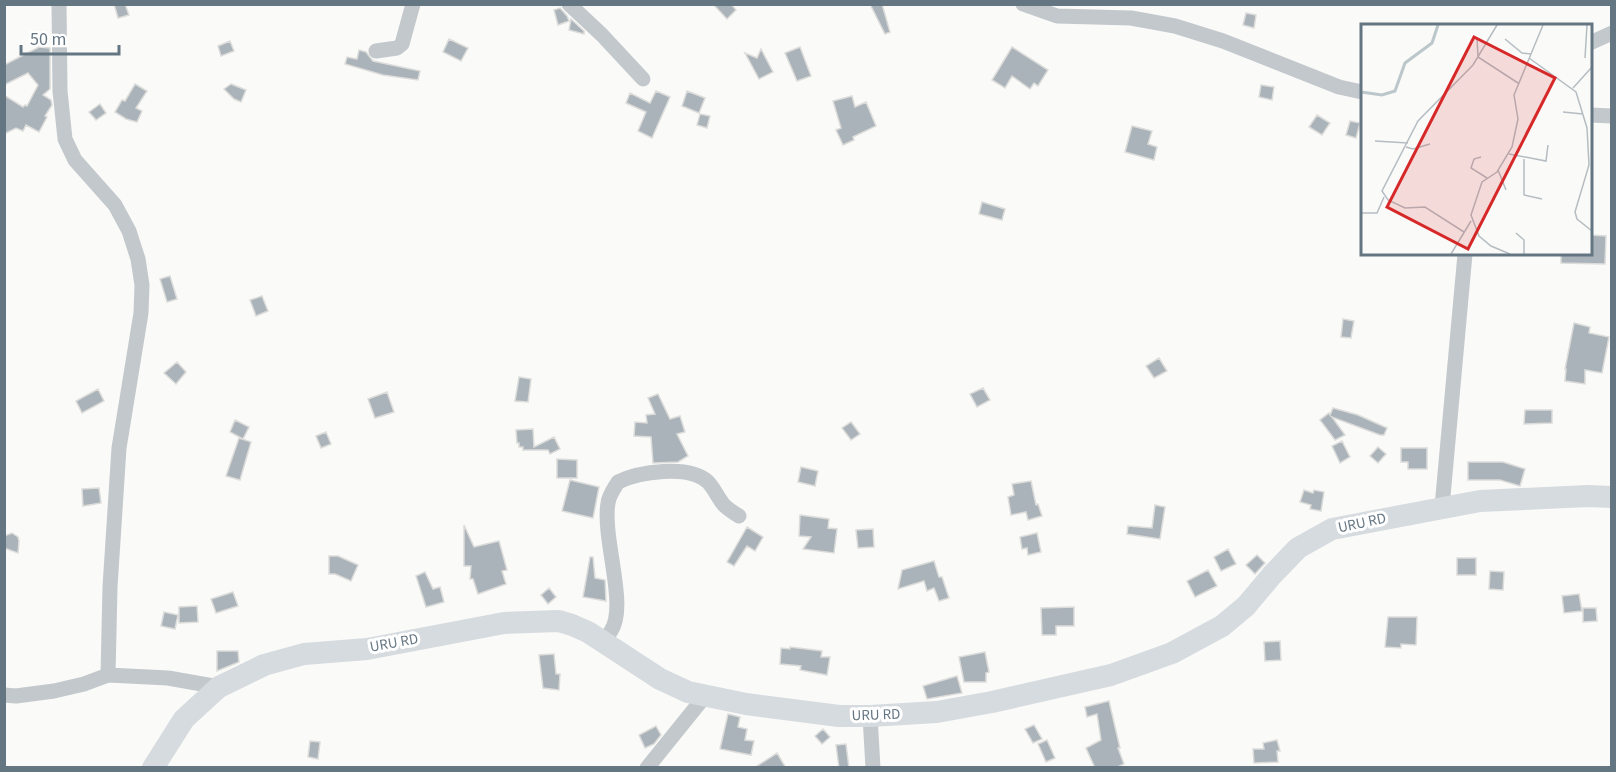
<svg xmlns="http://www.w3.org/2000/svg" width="1616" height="772" font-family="'Source Sans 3',sans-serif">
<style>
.building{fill:#aab3b9;stroke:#dcdcda;stroke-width:1.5}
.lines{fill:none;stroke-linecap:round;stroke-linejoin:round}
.street{stroke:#c3c8cc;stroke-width:15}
.secondary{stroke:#d6dbdf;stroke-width:22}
.labels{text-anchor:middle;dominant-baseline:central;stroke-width:6;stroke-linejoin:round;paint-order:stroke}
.street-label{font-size:15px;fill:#657683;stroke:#fff}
.inset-river{fill:none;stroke:#bbc7cb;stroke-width:3}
.inset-road{fill:none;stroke:#b5bdc2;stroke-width:1.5}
.view{fill:#d62828;fill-opacity:0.15;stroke:#d62828;stroke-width:3}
.inset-edge{fill:none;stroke:#657683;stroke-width:3}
</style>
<rect width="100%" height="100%" fill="#fafaf8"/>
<path class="building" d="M114 4H125L129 15 118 18Z
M713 4H731L736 10 727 19Z
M870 4H882L890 32 885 34Z
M560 8 567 16 569 21 558 25 554 10Z
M1246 13 1256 15 1254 28 1243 25Z
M571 19 584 31V34L569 30Z
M449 39 468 48 461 61 443 52Z
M230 41 234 51 221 56 218 46Z
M39 47 50 48V89L43 95 51 100 52 105 45 116 47 117 39 132 26 125 23 131 16 128 4 134V95L23 107 25 105 27 106 38 85 28 73 4 85V65Z
M800 47 811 76 797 81 785 53Z
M1012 47 1048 70 1038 86 1034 83 1030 89 1012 76 1005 88 992 80Z
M761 49 773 72 759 79 745 53 757 58Z
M359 50 366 52 373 61 420 71 418 80 383 75 345 64 347 57 357 59Z
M135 84 147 91 136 108 142 111 137 122 126 119 115 112 122 100 125 101Z
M231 84 246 90 241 102 234 99 224 89Z
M1261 85 1274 87 1272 100 1259 97Z
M656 91 670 97 652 138 638 131 646 112 626 103 630 93 650 103Z
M687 91 705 98 699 113 682 106Z
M852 96 855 107 866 102 876 126 853 137 854 140 843 145 836 130 841 128 833 101Z
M100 104 106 113 96 120 89 112Z
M700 114 710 116 707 128 697 125Z
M1317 115 1330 123 1322 135 1309 127Z
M1350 121 1360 123 1356 138 1346 135Z
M1132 126 1152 131 1148 144 1157 147 1154 160 1125 152Z
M982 202 1005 209 1002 220 979 214Z
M1590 235 1606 236 1605 264 1561 263V254H1590Z
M170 276 177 299 167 302 160 279Z
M262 296 268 311 256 316 250 300Z
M1343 319 1354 321 1351 338 1341 337Z
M1574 323 1590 327 1589 333 1609 337 1602 373 1585 370V384L1565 381 1566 369H1565Z
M1159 358 1167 371 1154 378 1146 366Z
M177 362 186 372 176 384 164 373Z
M519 377 531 379 528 402 515 401Z
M983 388 990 400 977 407 970 394Z
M98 389 104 401 82 413 76 401Z
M387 392 394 412 375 418 368 399Z
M658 394 670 419 680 416 685 432 677 434 688 456 678 462 653 463 651 437 634 436 635 422 647 423 646 415 655 414 648 398Z
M1333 408 1358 415 1387 428 1384 435H1380L1332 417 1345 435 1335 440 1320 420 1329 413 1330 415Z
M1525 410H1552V423L1524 424Z
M235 420 249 427 243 439 230 432Z
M851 422 860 434 851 440 842 428Z
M533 429 534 447 554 437 560 449 550 454 548 450H523V447H519V443H517L516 430Z
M326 432 331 444 321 448 316 436Z
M239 438 251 442 240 480 226 476Z
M1342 441 1350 457 1340 463 1332 446Z
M1378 447 1386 454 1378 463 1370 456Z
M1401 448H1427V469H1408V462H1401Z
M557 459 577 460V478H557Z
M1468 462H1503L1525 469 1520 486 1500 480H1468Z
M801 467 818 471 815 486 798 482Z
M570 480 599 487 593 518 562 511Z
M1031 481 1036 505 1038 504 1042 516 1028 520 1026 512 1011 515 1008 497 1014 495 1012 484Z
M99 488 101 503 83 506 82 489Z
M1304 490 1313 493 1314 490 1324 492 1321 511 1310 509 1311 505 1300 502Z
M1155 505 1165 507 1160 539 1127 534 1128 526 1152 528Z
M800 515 829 519 828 528 837 529 834 553 803 549 811 537 799 536Z
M464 525 474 547 499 541 507 570 502 571 506 584 478 594 473 579H470L471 566H464Z
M747 527 763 537 755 551 747 546 734 566 727 562Z
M873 529 874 547 858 548 856 530Z
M12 533 18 537 19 541 18 553 4 548V536Z
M1037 533 1041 552 1028 555 1027 548 1022 549 1020 537Z
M1228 549 1236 564 1221 571 1214 557Z
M1257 555 1265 563 1255 574 1246 565Z
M329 556H338L358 565 351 581 335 574H329Z
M590 557H593L595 578 605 580 606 601 583 597Z
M1457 558H1476V575H1457Z
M934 561 939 577H942L949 598 939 601 934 588 927 591 924 581 898 589 902 570Z
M1208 570 1217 586 1195 597 1187 581Z
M1490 571 1504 572 1503 590 1489 589Z
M425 572 433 589 440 587 444 602 426 607 416 576Z
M549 588 556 597 548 604 541 595Z
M233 592 238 606 216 613 211 599Z
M1579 594 1582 611 1564 613 1562 596Z
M197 606 198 622 179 623V607Z
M1074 607V626H1056V635H1042L1041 608Z
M1583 608H1596L1597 621 1583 622Z
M164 612 178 615 175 629 161 626Z
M1388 617H1417L1416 645 1401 644V648L1385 647Z
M1280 641 1281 660 1265 661 1264 642Z
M790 647 822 651 821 657H830L827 675 800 670 801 666 780 664 781 648 790 649Z
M217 651H238L239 662 217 671Z
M985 652 989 672 986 673V682H964L959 657Z
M554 654 556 674H560L559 690 543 688 539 655Z
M957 676 962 693 927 699 923 686Z
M1109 701 1120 748H1118L1124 764 1115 768H1095L1086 748 1101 740 1097 714 1087 717 1085 707Z
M728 714 740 717 738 727 747 729 745 740 754 741 751 755 720 749Z
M1034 725 1042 739 1033 743 1025 729Z
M656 726 661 735 654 744 645 748 639 735Z
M823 729 830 737 822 744 815 736Z
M1047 740 1055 758 1046 762 1038 744Z
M1277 740 1280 751H1277L1278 762 1254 763 1253 749H1264L1263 743Z
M310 741 320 742 318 759 308 757Z
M846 744 849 768H839L836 745Z
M777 753 786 768H754Z"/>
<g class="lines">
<path class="street" d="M59 4 60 91 65 139 75 160 115 205 129 231 138 259 142 285 141 313 119 448 110 587 108 675
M569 4 602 35 643 79
M1023 4 1057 16 1131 18 1175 26 1223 41 1339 87 1362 92
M1590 43 1612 33
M376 51 397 48 402 44 413 4
M1590 115 1612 116
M1442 507 1465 254
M601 641C605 638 609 635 611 631 628 606 602 538 608 503 609 495 614 489 618 482 638 472 689 464 708 482 714 488 718 498 724 505 728 509 734 513 739 516
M4 695 16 696 54 691 84 684 108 675 168 678 219 687
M870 716 873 768
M647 768 705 696"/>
<path class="secondary" d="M153 768 184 719 219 687 264 665 304 654 367 649 504 623 559 621 572 625 588 632 660 679 688 692 746 704 839 716H870L937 712 992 702 1111 675 1172 653 1222 626 1246 606 1272 575 1298 548 1332 529 1480 501 1588 496 1612 497"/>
</g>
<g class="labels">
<g class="street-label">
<text transform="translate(1362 523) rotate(-12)">URU RD</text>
<text transform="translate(394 643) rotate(-10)">URU RD</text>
<text transform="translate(876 715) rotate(-2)">URU RD</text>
</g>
</g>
<g transform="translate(1361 24)">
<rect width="231" height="231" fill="#fafaf8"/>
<path class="inset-river" d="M0 68 21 71 34 67 44 39 71 19 77 1"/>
<path class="inset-road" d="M116 14 117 33 157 59M144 15 161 29 170 30M168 34 215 68 226 104 228 141 214 188 216 195 231 207M224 34 226 1M212 64 231 43M202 88 222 90M14 117 47 119M45 123 52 125 69 120M148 130 185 137 187 121M120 133 113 135 110 144 126 154M163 135V171L181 175M137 146 145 166M0 189H16L23 173M103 208 64 183 44 184 27 176 21 167 57 97 112 41 136 1M155 209 163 216V230M90 230 110 197M149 230 130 222 118 212 110 191 121 158 136 148 151 123 157 95 153 71 182 1"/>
<path class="view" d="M113 13 194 54 107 225 26 183Z"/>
<rect width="231" height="231" class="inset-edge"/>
</g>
<rect width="1616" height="772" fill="none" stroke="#657683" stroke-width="12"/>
<path d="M21 45v9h98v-9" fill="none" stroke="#657683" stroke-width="3"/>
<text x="30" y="45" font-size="18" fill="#657683" stroke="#ffffff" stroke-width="4.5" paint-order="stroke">50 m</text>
</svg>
